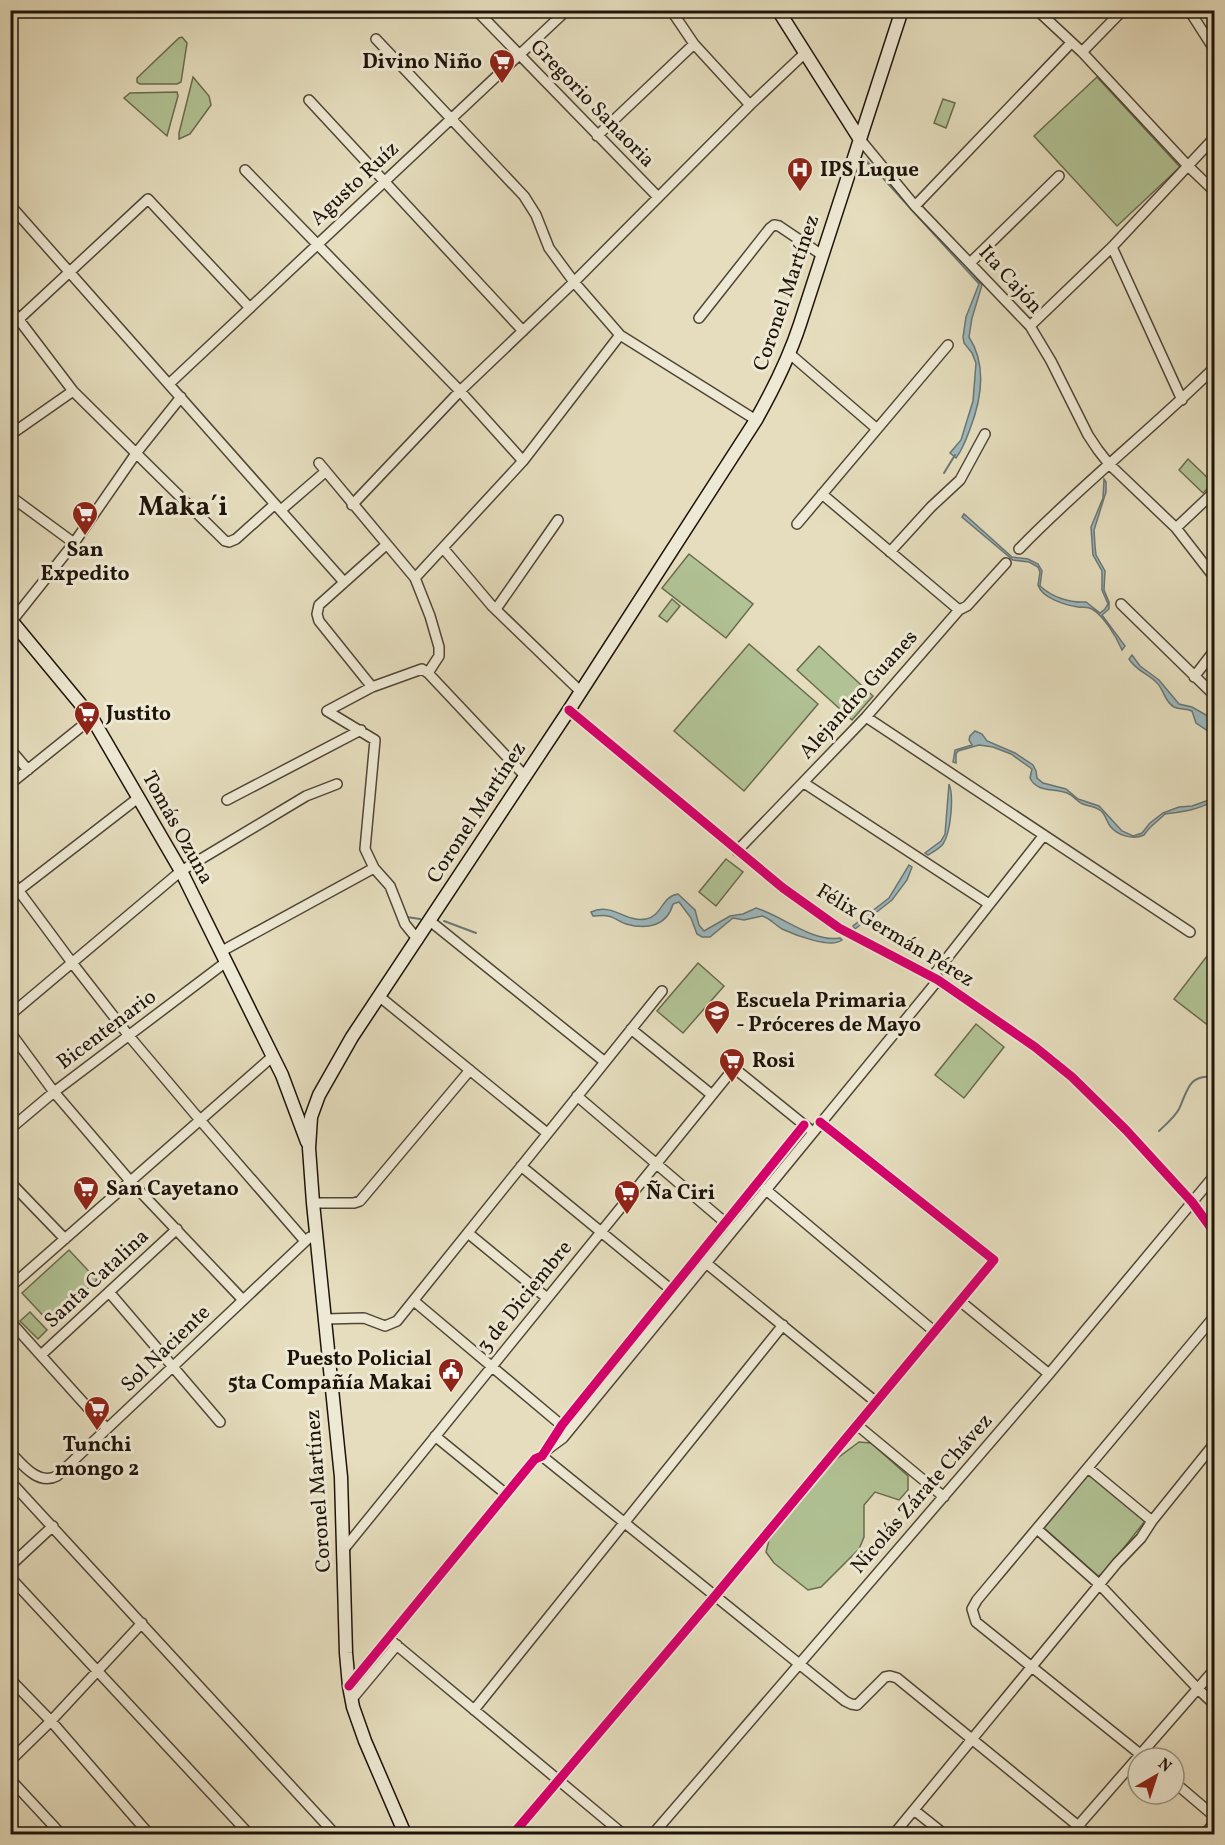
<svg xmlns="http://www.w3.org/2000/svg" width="1225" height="1845" font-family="Vollkorn,serif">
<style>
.green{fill:#b1c294;stroke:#686b4f;stroke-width:1.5}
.water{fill:#9cb8bd;stroke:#6a7675;stroke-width:1.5}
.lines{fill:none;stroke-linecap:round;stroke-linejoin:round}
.stream{stroke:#6a7675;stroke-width:2}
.street-casing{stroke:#504637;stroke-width:12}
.secondary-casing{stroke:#1e140a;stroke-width:15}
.street{stroke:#eee9d4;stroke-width:9}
.secondary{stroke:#eee9d4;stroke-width:12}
.cycleway-casing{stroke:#eee9d4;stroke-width:13}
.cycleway{stroke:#d6006c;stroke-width:9}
.labels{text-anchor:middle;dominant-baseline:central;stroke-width:6;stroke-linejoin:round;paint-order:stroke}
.poi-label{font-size:21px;font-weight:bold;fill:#1e140a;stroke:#eee9d4;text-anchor:start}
.street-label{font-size:21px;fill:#1e140a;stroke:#eee9d4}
.district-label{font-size:27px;font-weight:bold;fill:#1e140a;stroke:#eee9d4}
</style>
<rect width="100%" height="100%" fill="#e5ddbd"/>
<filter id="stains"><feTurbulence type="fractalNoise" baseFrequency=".00333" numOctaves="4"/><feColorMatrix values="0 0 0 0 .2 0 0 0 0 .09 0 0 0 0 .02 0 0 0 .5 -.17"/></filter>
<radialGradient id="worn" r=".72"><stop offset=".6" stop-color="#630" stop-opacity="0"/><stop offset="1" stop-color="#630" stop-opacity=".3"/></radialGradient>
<path class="green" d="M182 37 187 43 181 82 177 84H140L137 82V78L179 38Z
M193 77 209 96 211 105 190 134 179 139V133Z
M1097 77 1180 167 1117 226 1034 136Z
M177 92 178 96 167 136 124 98 130 93Z
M943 99 955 103 946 128 934 123Z
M1188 459 1213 483 1203 493 1179 470Z
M689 554 753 604 726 638 662 588Z
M672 599 680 606 667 622 659 616Z
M749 644 818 704 744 791 674 731Z
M819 646 873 696 852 720 797 670Z
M726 859 743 872 716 906 699 892Z
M1214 947V1030L1174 999Z
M698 963 724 986 683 1033 657 1011Z
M976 1024 1004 1047 964 1098 935 1075Z
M802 1133 803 1136 796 1146 734 1220 733 1218Z
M69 1250 97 1280 50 1323 22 1293Z
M30 1312 47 1330 38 1339 20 1321Z
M859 1442 871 1443 908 1476V1490L899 1500 875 1492 864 1505V1537L859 1549 821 1587 808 1590 774 1563 766 1552 769 1540 835 1460Z
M1088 1474 1145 1521 1104 1573 1098 1576 1044 1528Z"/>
<path class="water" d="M866 160 961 260 982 285 972 318 969 337C987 365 982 398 970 429 966 440 963 449 956 458L950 453 961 440 973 401 976 363 972 353 964 343 963 337 966 317 979 284 878 173 871 169Z
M1104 479 1106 482V492L1094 530 1095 546 1096 555 1105 571 1104 590 1109 602V609L1102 615 1125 646 1122 650C1117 638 1104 616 1092 609 1087 606 1083 608 1078 607 1065 605 1042 598 1038 585L1040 572 1038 567 1029 562 1013 560 962 517 964 514 1012 557 1028 559 1038 564 1042 571 1040 586C1052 597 1069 603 1086 602L1100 613 1105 609 1108 604 1102 590V571L1093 555 1091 527 1103 498Z
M1132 655 1140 666 1159 680 1179 704 1192 707 1208 716 1214 725V735L1196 723 1192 711C1186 708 1180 710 1174 707 1165 702 1164 691 1158 684 1150 674 1137 672 1129 659Z
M975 731 982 734 987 741 1015 753 1033 765 1036 771 1037 778 1043 783 1066 789 1078 799 1099 806 1122 831 1133 836 1142 833 1150 823 1163 813 1179 807 1192 806 1209 800 1214 796V800C1200 810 1181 812 1165 814 1157 822 1150 826 1144 835 1133 840 1118 836 1110 826 1105 819 1106 812 1096 808 1092 806 1087 806 1083 804 1077 802 1073 795 1067 793 1055 788 1037 793 1030 778L1032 769 1011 754 993 747 979 745 958 751 956 754V763L953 762 955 750 972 745 969 740 970 736Z
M949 784C954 796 951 832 943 844 939 849 933 852 928 855L925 853 941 841 945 834Z
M909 865 912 867 907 880 892 900 855 929 853 926 889 898Z
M678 894 695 910 699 925 704 931 730 916 743 914 756 908C781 915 813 943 840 938L842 940C831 949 795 935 782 929 775 925 770 918 762 916L744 920 733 918 710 937H702L697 934 691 918 679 902 673 904C667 926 647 930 626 924 620 922 614 917 608 916 603 915 598 916 593 916L591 912C612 902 626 923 646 919 662 916 662 896 678 894Z"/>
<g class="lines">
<path class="stream" d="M873 170 883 178
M887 182 906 202
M944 473 955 455
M407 917 420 919
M444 921 476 933
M1159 1131C1166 1124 1174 1118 1179 1109 1188 1090 1188 1074 1214 1077"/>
<defs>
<path id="street" d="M476 10 658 197
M671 10 694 44 750 105
M1037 10 1082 52 1188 166 1214 191
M1189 10 1214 49
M376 39 524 196 536 215 549 248 574 282 620 335 756 420
M1082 52 1123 10
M309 100 523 331
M597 136 694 44
M859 138 915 206 1030 326 1051 361 1088 435 1098 450 1109 464 1176 528 1214 577
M245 170 460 391 523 461
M10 205 344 582
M915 206 1071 43
M1112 247 1182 400
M971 262 1059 176
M10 308 73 391 225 541 229 542 236 539 275 504
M699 318 770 228 774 225 779 226 822 255
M19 319 148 199 250 308
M1030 326 1112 247 1214 138
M790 354 877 429
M169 384 567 10
M10 435 73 391
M319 463 415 578 430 616 439 647V656L428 673
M822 494 959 610
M10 496 74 543
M352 505 460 391 574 282 750 105 805 53
M281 510 325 472
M797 524 948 345
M1176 528 1214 492
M443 548 492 606 580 691
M1019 549C1081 485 1151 430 1214 368
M890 552 931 507 960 480 985 434
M415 578 523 461 620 335
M1121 604 1214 695
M496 609 558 520
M12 621 74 543 137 452 181 397
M1194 677 1214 651
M372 687 319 621 317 614 319 605 386 545
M569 710 783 888 839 928 938 980 1035 1047 1072 1077 1126 1130 1192 1202 1214 1232
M327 711 375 740 365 849 374 868 390 886 405 924 418 940
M327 711 372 687 422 669 428 673 524 775
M866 717 1190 932
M10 749 28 770
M804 783 989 904
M10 784 92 718
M227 800 361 730
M737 851 866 717 959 610 967 606 1006 563
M10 879 73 964 129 1036 200 1120 305 1241
M19 890 138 798
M430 921 605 1062
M222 951 374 868
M380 997 547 1133
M10 1015 181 871 306 796 337 784
M631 1029 712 1095
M10 1032 54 1092 131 1182 243 1300
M577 1096 728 1225
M10 1129 54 1092 226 962
M521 1166 674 1292
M10 1182 65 1239
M765 1189 935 1332
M313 1203H354L360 1201 470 1070
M468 1233 547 1298
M706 1263 876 1402
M10 1287 273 1056
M109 1292 220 1422
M414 1301 566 1429
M960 1301 1049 1374
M325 1319 364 1318 385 1326 397 1321 662 991
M10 1321 107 1429
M41 1355 177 1229
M857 1425 944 1497
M435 1436 506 1494
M548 1449 563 1438 938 980 936 972 1044 835
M10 1452C22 1464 38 1486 57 1476L310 1237
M542 1456 845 1701 851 1704 857 1705 885 1677 890 1676 897 1678 1088 1834
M1088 1468 1152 1521
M10 1481 335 1834
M1037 1529 1100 1585 1198 1689 1214 1704
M344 1549 734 1068 808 1128
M10 1566 53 1526
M10 1577 249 1834
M388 1638 623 1834
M10 1679 51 1721 149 1834
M349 1686 535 1459 542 1456 562 1425 804 1125
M352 1699 397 1645
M474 1710 783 1325
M1145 1758 976 1622 972 1609 977 1600 1214 1317
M10 1761 51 1721 142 1623
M10 1779 61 1834
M1174 1782 1214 1816
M914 1810 944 1834
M513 1834 715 1596 994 1260 820 1122
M653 1834 1049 1374 1214 1176
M894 1834 1117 1563 1141 1538 1152 1521 1214 1444
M1071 1834 1214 1670
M1205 1834 1214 1823"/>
<path id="secondary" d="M778 10 859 138
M10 619 92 718 181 871 282 1075 307 1142
M405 1834 365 1741 353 1707 349 1686 346 1653 341 1477 313 1203 309 1148 311 1117 319 1095 352 1037 569 710 756 420C774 388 789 358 800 324L902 10"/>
</defs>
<use href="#street" class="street-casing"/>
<use href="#secondary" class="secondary-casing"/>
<use href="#street" class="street"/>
<use href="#secondary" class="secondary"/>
<defs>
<path id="cycleway" d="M569 710 783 888 839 928 938 980 1035 1047 1072 1077 1126 1130 1192 1202 1214 1232
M349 1686 535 1459 542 1456 562 1425 804 1125
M513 1834 715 1596 994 1260 820 1122"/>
</defs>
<use href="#cycleway" class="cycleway-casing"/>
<use href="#cycleway" class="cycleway"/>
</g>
<defs>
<symbol id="supermarket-pin" viewBox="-11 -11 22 30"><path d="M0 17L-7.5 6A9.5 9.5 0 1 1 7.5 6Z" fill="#8f2418" stroke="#eee9d4"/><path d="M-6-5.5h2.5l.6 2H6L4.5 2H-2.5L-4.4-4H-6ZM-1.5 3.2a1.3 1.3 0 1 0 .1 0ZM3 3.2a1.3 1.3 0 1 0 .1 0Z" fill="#fff"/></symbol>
<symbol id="hospital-pin" viewBox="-11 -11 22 30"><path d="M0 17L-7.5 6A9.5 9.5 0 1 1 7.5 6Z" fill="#8f2418" stroke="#eee9d4"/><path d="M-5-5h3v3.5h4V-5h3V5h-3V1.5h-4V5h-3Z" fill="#fff"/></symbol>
<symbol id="school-pin" viewBox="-11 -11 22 30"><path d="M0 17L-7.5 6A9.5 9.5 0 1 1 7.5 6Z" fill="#8f2418" stroke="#eee9d4"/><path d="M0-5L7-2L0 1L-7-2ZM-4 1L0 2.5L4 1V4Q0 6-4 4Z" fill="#fff"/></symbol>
<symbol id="civic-pin" viewBox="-11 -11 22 30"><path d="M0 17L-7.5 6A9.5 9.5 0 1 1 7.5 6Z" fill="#8f2418" stroke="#eee9d4"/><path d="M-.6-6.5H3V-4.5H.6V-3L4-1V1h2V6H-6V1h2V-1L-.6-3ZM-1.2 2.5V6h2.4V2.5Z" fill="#fff"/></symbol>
</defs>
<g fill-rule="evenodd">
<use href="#supermarket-pin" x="487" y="47" width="30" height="40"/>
<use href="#hospital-pin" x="785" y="155" width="30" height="40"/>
<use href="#supermarket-pin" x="70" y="499" width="30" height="40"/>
<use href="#supermarket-pin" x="72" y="699" width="30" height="40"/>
<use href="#school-pin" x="702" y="998" width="30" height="40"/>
<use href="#supermarket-pin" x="717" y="1046" width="30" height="40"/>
<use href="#supermarket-pin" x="71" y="1174" width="30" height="40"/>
<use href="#supermarket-pin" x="612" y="1178" width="30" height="40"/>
<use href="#civic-pin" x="436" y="1356" width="30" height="40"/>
<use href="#supermarket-pin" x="82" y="1394" width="30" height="40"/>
</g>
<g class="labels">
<g class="poi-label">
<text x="482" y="62" text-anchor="end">Divino Niño</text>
<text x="820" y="170">IPS Luque</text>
<text x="85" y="550" text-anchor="middle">San<tspan x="85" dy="24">Expedito</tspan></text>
<text x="106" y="714">Justito</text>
<text x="736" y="1001">Escuela Primaria<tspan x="736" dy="24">- Próceres de Mayo</tspan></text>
<text x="752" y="1061">Rosi</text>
<text x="106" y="1189">San Cayetano</text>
<text x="646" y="1193">Ña Ciri</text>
<text x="432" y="1359" text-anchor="end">Puesto Policial<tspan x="432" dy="24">5ta Compañía Makai</tspan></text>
<text x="97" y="1445" text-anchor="middle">Tunchi<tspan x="97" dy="24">mongo 2</tspan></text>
</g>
<g class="street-label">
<text transform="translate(592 104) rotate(46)">Gregorio Sanaoria</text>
<text transform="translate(355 184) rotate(-43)">Agusto Ruíz</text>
<text transform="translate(1010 280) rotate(48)">Ita Cajón</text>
<text transform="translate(787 293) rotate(-71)">Coronel Martínez</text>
<text transform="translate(859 695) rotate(-48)">Alejandro Guanes</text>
<text transform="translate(477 813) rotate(-57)">Coronel Martínez</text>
<text transform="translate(177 828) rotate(61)">Tomás Ozuna</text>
<text transform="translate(895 936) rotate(31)">Félix Germán Pérez</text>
<text transform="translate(107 1030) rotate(-37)">Bicentenario</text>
<text transform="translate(97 1279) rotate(-43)">Santa Catalina</text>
<text transform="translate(525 1297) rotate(-51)">3 de Diciembre</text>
<text transform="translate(166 1349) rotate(-44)">Sol Naciente</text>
<text transform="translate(319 1491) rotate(-94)">Coronel Martínez</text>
<text transform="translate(922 1494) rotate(-49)">Nicolás Zárate Chávez</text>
</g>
<g class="district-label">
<text x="183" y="508">Maka´i</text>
</g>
</g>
<rect width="1225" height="1845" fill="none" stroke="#e5ddbd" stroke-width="36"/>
<rect x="12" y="12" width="1201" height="1821" fill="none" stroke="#1e140a" stroke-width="3"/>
<rect x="18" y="18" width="1189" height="1809" fill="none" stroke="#1e140a" stroke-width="1.5"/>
<g transform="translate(1156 1776) rotate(39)"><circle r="28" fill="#eee9d4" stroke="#9b9483" stroke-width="1.5"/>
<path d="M0-4.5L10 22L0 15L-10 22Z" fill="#8f2418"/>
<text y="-9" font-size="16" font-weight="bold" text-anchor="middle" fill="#1e140a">N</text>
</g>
<rect width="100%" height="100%" filter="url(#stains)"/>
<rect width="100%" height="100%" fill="url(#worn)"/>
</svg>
